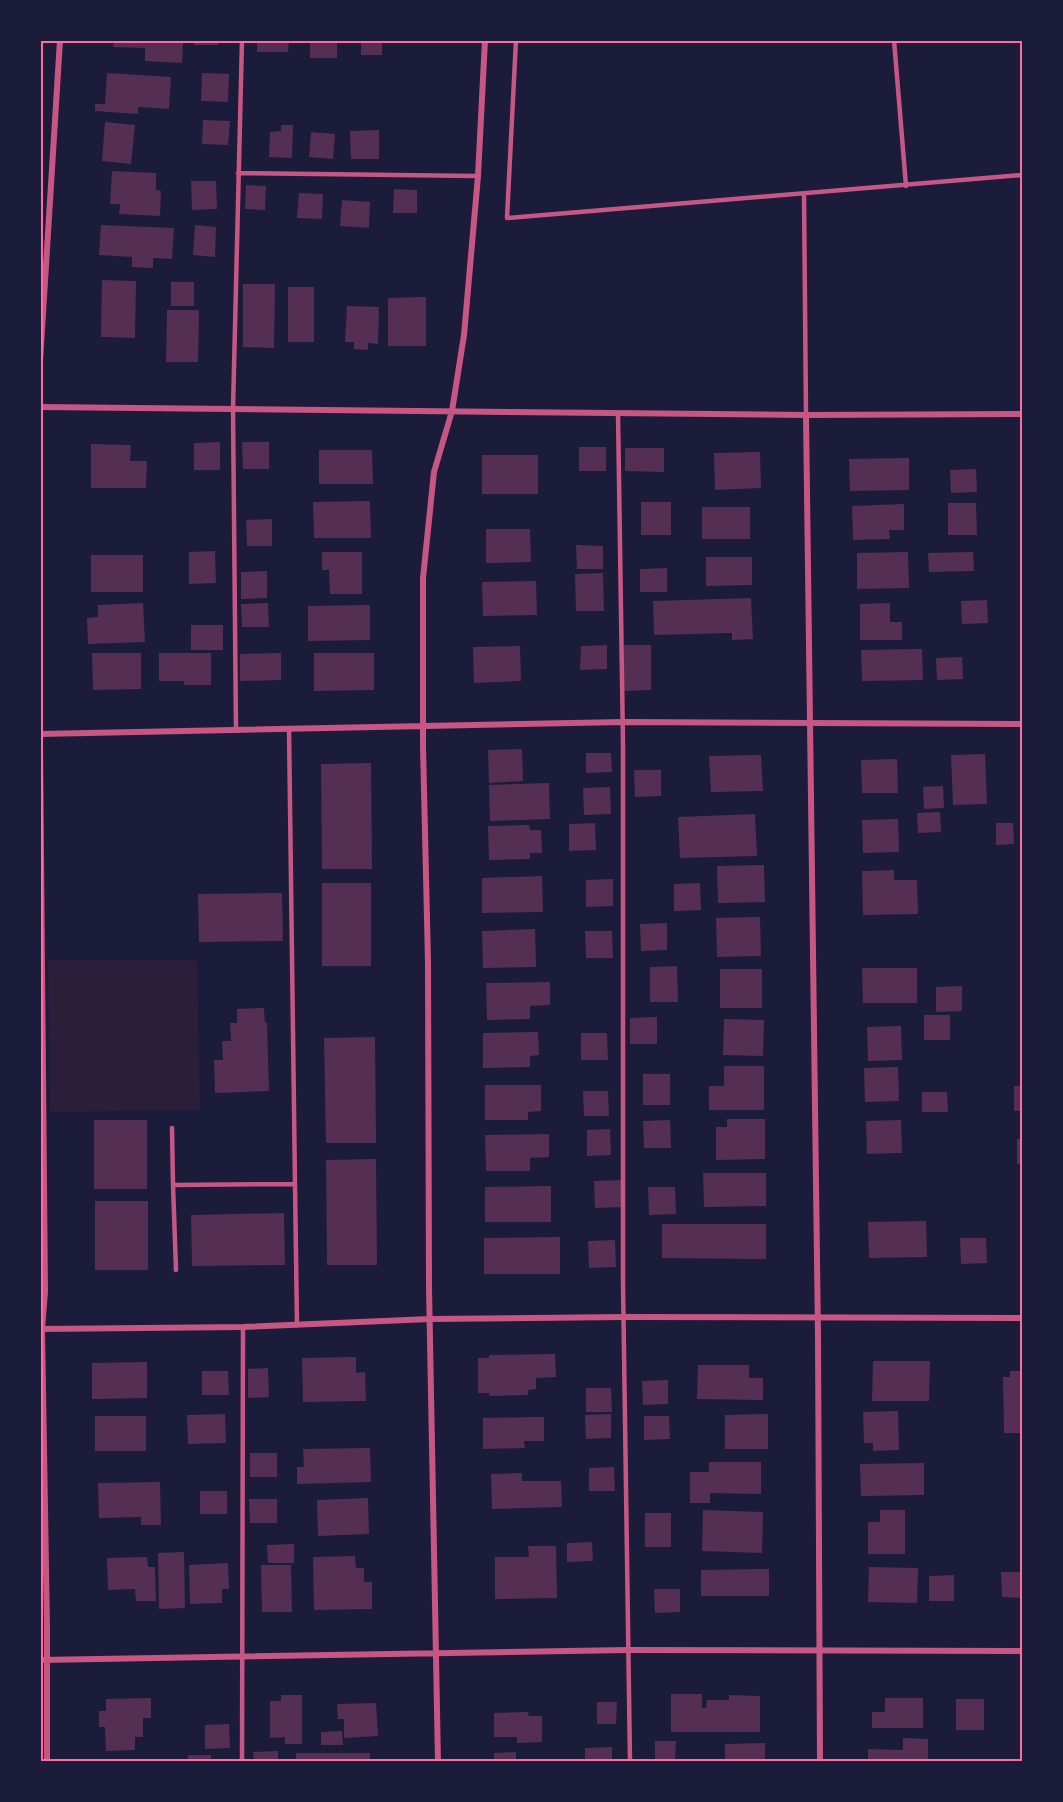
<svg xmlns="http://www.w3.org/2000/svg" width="1063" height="1802" font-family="Montserrat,sans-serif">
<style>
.green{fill:#2a1e3b}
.building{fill:#542f53}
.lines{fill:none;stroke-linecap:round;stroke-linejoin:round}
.service{stroke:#c65784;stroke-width:4.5}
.minor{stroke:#c65784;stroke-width:6}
.neatline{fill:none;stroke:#ff6b9d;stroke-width:2}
</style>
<rect width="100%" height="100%" fill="#1b1b3a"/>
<path class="green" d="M48 960H197L200 1110 50 1112Z"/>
<path class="building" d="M114 40H183L182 63 145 61V48L113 47Z
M194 40H218V45H194Z
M257 40H289L288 52H257Z
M310 40H337V58H310Z
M361 40H382V55H361Z
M107 73 171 77 169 109 138 107V114L95 111V104H105Z
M202 73 229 74 228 102 201 101Z
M203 120 230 121 228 145 202 144Z
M105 122 135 125 131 164 102 161Z
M281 125H293L292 158 269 157 270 132 281 131Z
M379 130V159H351L350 131Z
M311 132 335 134 333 159 309 157Z
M112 171 156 173V190L161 191 160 216 119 214 120 204H110Z
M191 181H216L217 209 192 210Z
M246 185 266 186 265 210 245 209Z
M394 189 417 190V213H393Z
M299 193 323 194 322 219 297 218Z
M342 200 370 202 369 228 340 226Z
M101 225 174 228 172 259 153 258V268L132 267V257L99 255Z
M195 225 216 227 215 257 193 255Z
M102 280 136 281 135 338 101 337Z
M171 282H194V306H171Z
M243 284H275L274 348 243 347Z
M288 287H314V342H288Z
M426 297V346H388V298Z
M347 306 379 307 378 344 368 343V350L354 349V342H345Z
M167 310H199L198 362H166Z
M220 442V470H194V443Z
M242 442H269V469H243Z
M91 444 131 445 130 461H147L146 488H91Z
M579 447H606V471H579Z
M625 448H664V472L625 471Z
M319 450H372L373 484H319Z
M760 452 761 488 715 490 714 453Z
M482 455H538V494H482Z
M909 458V490L850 491 849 459Z
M976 469 977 492 951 493 950 470Z
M370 501 371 538H314L313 502Z
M641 502H671V535H641Z
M948 503H976L977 535H948Z
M904 504V530H889L890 539 853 540 852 506Z
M702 507H750V539H702Z
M272 519V546H247L246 520Z
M486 529H530L531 562 486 563Z
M576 545 603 546V569H577Z
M215 551 216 583 189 584V552Z
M322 552H362V594H330L329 570H322Z
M908 552 909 588 857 589V553Z
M973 552 974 571 929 572 928 553Z
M91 555H143V592H91Z
M706 557H752V585L706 586Z
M667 568V592H640V569Z
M267 571V598L241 599V572Z
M603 573 604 611H576L575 574Z
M536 581 537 615 483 616 482 582Z
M751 598 753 639 732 640V633L654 635 653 601Z
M987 600 988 623 962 624 961 601Z
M143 603 145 642 88 644 87 618 98 617V605Z
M268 603 269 627H242L241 604Z
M890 603V622H902V640H860V604Z
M370 605V640L308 641V606Z
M191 625H223V650H191Z
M607 645V669L580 670 581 646Z
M624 645H651V690L624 691Z
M520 646 521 681 474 683 473 647Z
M922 649 923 680 862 681 861 650Z
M92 653H141V689L93 690Z
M159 653H211V685H184V681H159Z
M281 653V680L240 681V654Z
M314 653H374V690L314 691Z
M962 657 963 679 937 680 936 658Z
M522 749 523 781 489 783 488 750Z
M586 753H611L612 772 586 773Z
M985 754 987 804 953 805 951 755Z
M761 755 763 791 711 792 709 756Z
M897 759 898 793H862L861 760Z
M371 763 372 869H322L321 764Z
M634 770H661V796L635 797Z
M549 783 550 819 490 821 489 785Z
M943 786 944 808 924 809 923 787Z
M610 787 611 814 584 815 583 788Z
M940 812 941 832 918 833 917 813Z
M755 814 757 856 680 858 678 817Z
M898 819 899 852 863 853 862 820Z
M595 823 596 850 569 851V824Z
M996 823H1013L1014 844 996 845Z
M529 825 530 830H541L542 853H530V859L489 860 488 826Z
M764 865 765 902 718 903 717 866Z
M894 870V880H917L918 914 863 915 862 871Z
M542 876 543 912 482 913V878Z
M613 879V906L586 907V880Z
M322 883H371V966H322Z
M700 883 701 910 674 911V884Z
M282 893 283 941 199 942 198 894Z
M760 917 761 956 717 957 716 918Z
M667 923V950L641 951 640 924Z
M535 929 536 967 483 968 482 931Z
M585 931H612L613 958H586Z
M677 966 678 1002H650V967Z
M862 968H917V1003H863Z
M720 969H762V1008H720Z
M550 982V1005L530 1006V1019L487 1020 486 983Z
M962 986V1011L936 1012V987Z
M264 1008 265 1023 267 1022 269 1091 215 1093 214 1060H223L222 1041H231L230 1023H237V1009Z
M924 1015H950V1040H924Z
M657 1017V1044H630V1018Z
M724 1019 764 1020 763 1056 723 1055Z
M901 1026 902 1060 868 1061 867 1027Z
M538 1032 539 1055 530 1056V1067L483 1068V1033Z
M581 1033H607L608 1060H581Z
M375 1037 376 1143H326L324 1038Z
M724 1066H764V1110H709V1086H724Z
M898 1067 899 1101 865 1102 864 1068Z
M643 1074H670V1105H643Z
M485 1085H541V1111L528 1112V1120H485Z
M1014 1086H1022V1111H1014Z
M583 1091H608L609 1116H584Z
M922 1092H947L948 1112H922Z
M727 1119H765V1159L716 1160V1127H727Z
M94 1120H147V1189H94Z
M670 1120 671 1148H644L643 1121Z
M901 1120 902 1153 867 1154 866 1121Z
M610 1129 611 1155 587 1156V1130Z
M549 1134V1157L530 1158V1171H486L485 1135Z
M1017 1139H1022V1164H1017Z
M376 1159 377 1265H327L326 1160Z
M703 1173H766V1206L704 1207Z
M621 1180 622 1207 595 1208 594 1181Z
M551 1186V1222H485V1187Z
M648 1187H675L676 1214 649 1215Z
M95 1201H148V1270H95Z
M284 1213 285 1265 192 1266 191 1215Z
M926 1221 927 1257 869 1258 868 1222Z
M662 1224H766V1259L662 1258Z
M560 1237V1274H484V1238Z
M960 1238H986L987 1263 961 1264Z
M615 1240 616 1267 589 1268 588 1241Z
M555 1354 556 1377 536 1378V1389L528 1390V1395L489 1396V1393H478V1358H489V1355Z
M356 1357V1373L365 1372 366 1401 303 1402 302 1358Z
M873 1361H930L929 1401H872Z
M147 1362V1398L92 1399V1363Z
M698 1365H749V1378H763V1400L697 1399Z
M268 1368 269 1397 248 1398V1369Z
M202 1371H228L229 1395H202Z
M1010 1371H1022V1433H1004L1003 1377H1010Z
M668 1380V1404L643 1405 642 1381Z
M586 1388H611L612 1412H586Z
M898 1411 899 1450 873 1451V1443H864L863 1412Z
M225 1414 226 1443 188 1444 187 1415Z
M611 1414V1438L586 1439 585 1415Z
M768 1414V1449H725V1415Z
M95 1416H146V1451H95Z
M644 1416H669L670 1439 644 1440Z
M544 1417V1441H524L525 1448 483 1449V1418Z
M370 1448 371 1482 297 1484V1467H304L303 1449Z
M250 1453H277V1477H250Z
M709 1462H761V1494L710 1493V1503H690V1472H709Z
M924 1463V1495L861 1496 860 1464Z
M614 1467 615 1491H589V1468Z
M522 1473V1481H561L562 1507 492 1509 491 1474Z
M160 1482 161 1525H141V1517L99 1518 98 1483Z
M200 1491H227V1514H200Z
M368 1498 369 1534 318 1536 317 1500Z
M249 1499H277V1523H250Z
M703 1510 763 1512 762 1553 702 1551Z
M880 1510H905V1554H868V1522H880Z
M645 1513H671V1547H645Z
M592 1542 593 1561 567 1562V1543Z
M294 1544V1563H268L267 1545Z
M528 1546H556L557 1598 495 1599V1557H529Z
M184 1552 185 1608 159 1609 158 1553Z
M355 1556 356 1568H364V1582H372V1609L314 1610 313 1557Z
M147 1557 148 1567H155L156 1601H136L135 1589 108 1590 107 1558Z
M228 1563 229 1589H222V1603L190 1604 189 1565Z
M261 1565H291L292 1612H262Z
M869 1567 918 1568 917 1603 868 1602Z
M769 1569V1596H701V1570Z
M1001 1572H1022V1598L1002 1597Z
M954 1575V1601H929V1576Z
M654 1589H680V1612L655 1613Z
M671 1694H702V1708H706L707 1700H729V1695L760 1696V1732H671Z
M281 1695H302V1744H285V1737L270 1738V1701H281Z
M151 1698V1718H143V1737H135V1750L106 1751 105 1727H99V1711H106V1699Z
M885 1698H923V1728H872V1712H885Z
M956 1699H984V1730H956Z
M597 1702H617L616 1724H597Z
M376 1703 378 1736 344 1738V1719H338L337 1704Z
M528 1712 529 1716H542V1742L517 1743V1737H494V1713Z
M229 1724 230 1748 205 1749V1725Z
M342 1731 343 1745H321V1732Z
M903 1738 928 1739V1762H868V1749L903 1750Z
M655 1741H676L675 1762H655Z
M765 1743V1762H725V1744Z
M612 1747V1762H585V1748Z
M278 1751V1762H254L253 1752Z
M516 1752V1759H524V1762H494V1753Z
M296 1753H370V1762H296Z
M188 1755H211V1762H188Z"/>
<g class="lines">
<path class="service" d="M516 40 507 218 1022 175
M894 40 906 186
M238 173 478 176
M804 194 806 415
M618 413 623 744V1283L630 1762
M289 729 295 1184
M236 731 233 409 242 40
M172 1128 173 1185
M176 1270 173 1185 295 1184 297 1325
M242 1762 243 1327"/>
<path class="minor" d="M40 362 60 40
M40 407 806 415 1022 414
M806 415 818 1336 820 1762
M40 734 623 722 1022 724
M40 741 45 1292 42 1329 47 1628V1762
M40 1329 243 1327 430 1319 624 1317 1022 1318
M40 1660 627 1650 1022 1651
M438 1762 429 1287 428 962 423 746V578L434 472 452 411 464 335 478 176 485 40"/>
</g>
<rect width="1063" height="1802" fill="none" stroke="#1b1b3a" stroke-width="84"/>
<rect x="42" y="42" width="979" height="1718" class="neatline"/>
</svg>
